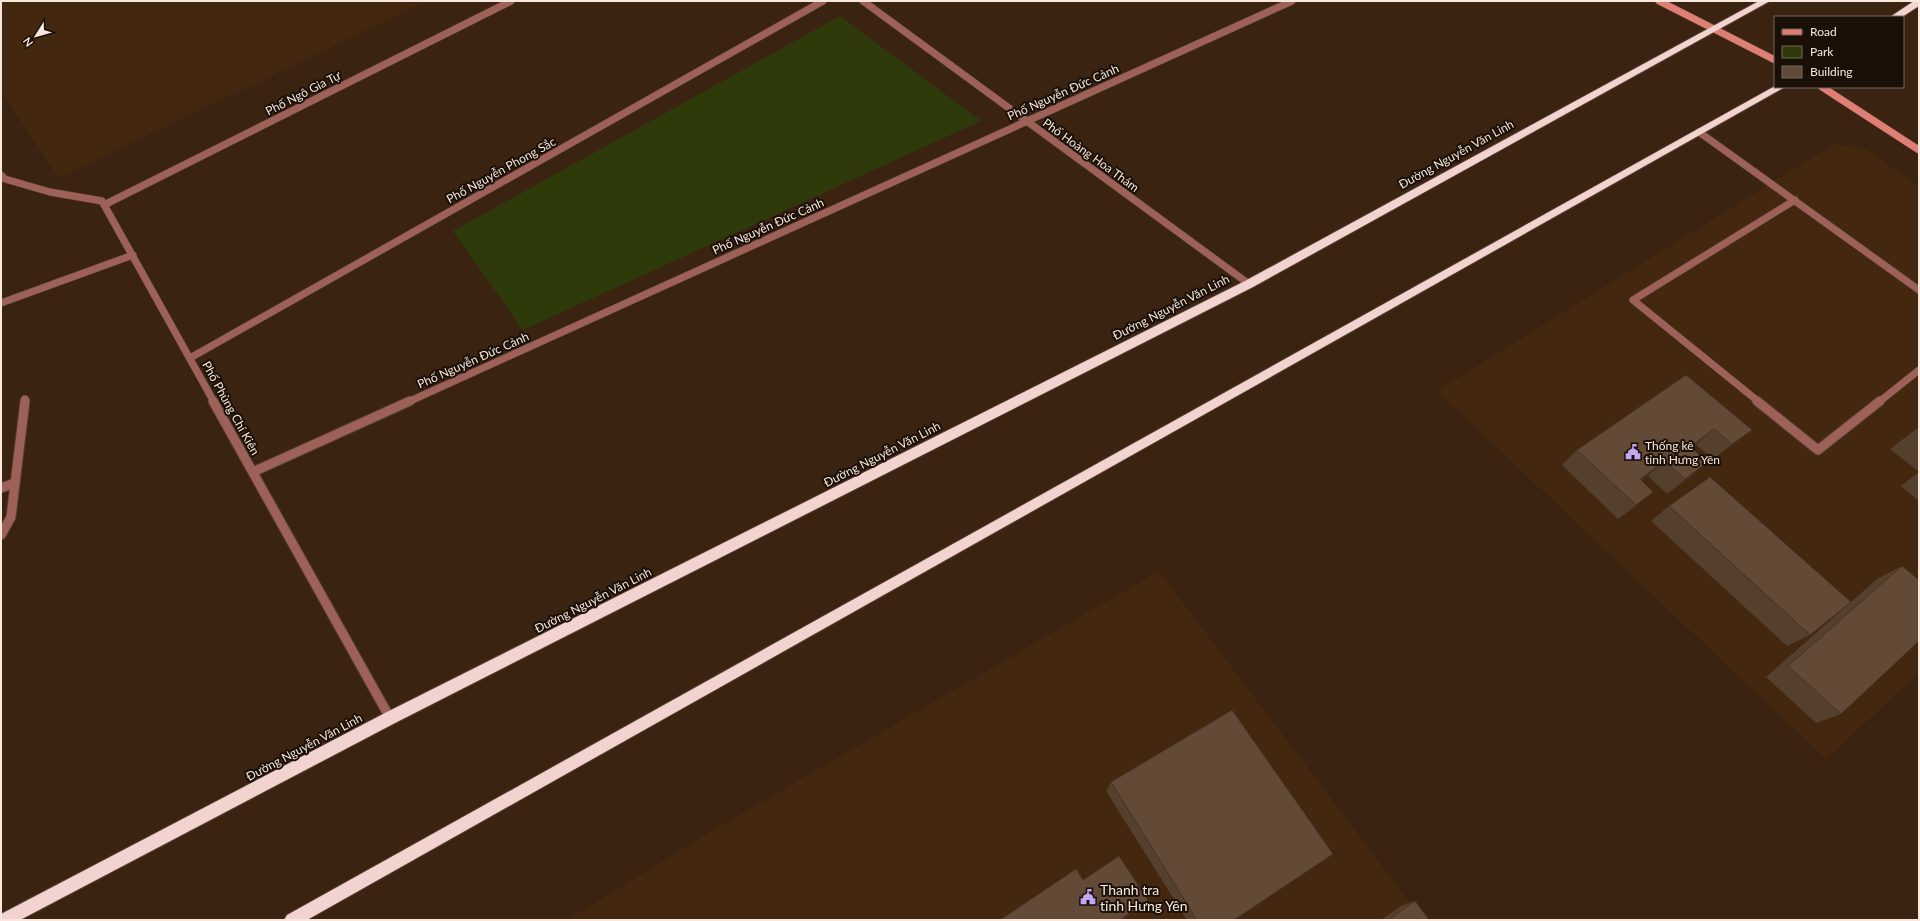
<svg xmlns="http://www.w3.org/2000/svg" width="1920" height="921" font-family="Lato,sans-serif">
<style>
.built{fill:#43270e}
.green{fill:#2f3a0a}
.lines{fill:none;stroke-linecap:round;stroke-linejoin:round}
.lane-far1-casing{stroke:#543f2d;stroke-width:8}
.lane-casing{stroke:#543f2d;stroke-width:11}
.street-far1-casing{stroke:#543f2d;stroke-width:8}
.street-casing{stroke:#543f2d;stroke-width:11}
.secondary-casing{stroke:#543f2d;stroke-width:8}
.highway-casing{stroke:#543f2d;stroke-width:2}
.lane-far1{stroke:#9d615a;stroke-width:7}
.lane{stroke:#9d615a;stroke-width:9}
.street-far1{stroke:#9d615a;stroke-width:7}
.street{stroke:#9d615a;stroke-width:9}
.secondary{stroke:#df7e75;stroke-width:7}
.highway{fill:#f2d3cf;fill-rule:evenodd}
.wall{fill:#55402e}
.shaded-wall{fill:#453426}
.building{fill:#634a36;stroke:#453426}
.labels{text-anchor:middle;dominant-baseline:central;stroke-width:4;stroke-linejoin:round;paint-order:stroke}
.street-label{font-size:12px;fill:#f7e7dc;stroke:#1a1008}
.poi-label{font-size:12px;fill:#f7e7dc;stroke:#1a1008;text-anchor:start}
.near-poi-label{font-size:14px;fill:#f7e7dc;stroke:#1a1008;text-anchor:start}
</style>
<rect width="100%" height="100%" fill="#3a2411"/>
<path class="built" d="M1 1H427L59 178 1 91Z
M1834 144 1865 149 1919 186V673L1826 759 1437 391Z
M1159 571 1423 920H567L727 822Z"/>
<path class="green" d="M840 16 981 121 523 330 453 231Z"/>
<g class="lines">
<defs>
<path id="lane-far1" d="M1699 132 1919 290
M25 402V399
M1759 402 1633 300 1795 200
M1879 402 1919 370"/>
<path id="lane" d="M1757 401 1818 450 1880 401
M1 488 15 483
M1 535 11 517 25 401"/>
<path id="street-far1" d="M863 1 1249 284
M1 175 5 179 50 192 102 201 214 402
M104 205 511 1
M1 303 133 255
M190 358 823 1
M408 402 1292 1"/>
<path id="street" d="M213 401 390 718
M253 472 410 401"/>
<path id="secondary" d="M1659 1 1775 60
M1822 87 1919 150"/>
<path id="highway" d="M1759 1H1770L1253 287 395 723 20 920H1V914L385 713 1245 281Z
M1914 1H1919V6L1902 17H1890Z
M1775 86V87H1785L307 920H284L287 915Z"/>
</defs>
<use href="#lane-far1" class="lane-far1-casing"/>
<use href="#lane" class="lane-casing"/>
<use href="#street-far1" class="street-far1-casing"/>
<use href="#street" class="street-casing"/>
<use href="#secondary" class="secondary-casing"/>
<use href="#highway" class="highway-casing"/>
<use href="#lane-far1" class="lane-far1"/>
<use href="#lane" class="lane"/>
<use href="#street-far1" class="street-far1"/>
<use href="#street" class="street"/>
<use href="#secondary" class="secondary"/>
<use href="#highway" class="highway"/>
</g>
<path class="wall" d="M1686 375 1752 430 1732 445 1713 459 1696 445 1692 448 1690 477 1667 494 1648 476 1641 481 1636 506 1618 519 1562 465 1577 450Z
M1919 427V501L1901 486 1919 472 1890 449Z
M1669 506 1810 635 1787 646 1651 521Z
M1902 566 1841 714 1816 723 1766 677 1877 579Z
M1111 782 1234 920H1187L1106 791Z
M1415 901 1429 920H1381L1401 906Z"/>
<path class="shaded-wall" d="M1714 429 1696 445 1672 462 1690 447Z
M1752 430 1732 445 1713 459 1732 444Z
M1665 461 1648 476 1623 494 1640 479Z
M1708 462 1690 477 1667 494 1685 479Z
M1653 492 1636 506 1618 519 1636 505Z
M1148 900 1141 906 1122 920H1120Z"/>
<path class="building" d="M1686 375 1752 430 1732 444 1714 429 1690 447 1708 462 1685 479 1665 461 1640 479 1653 492 1636 505 1577 450Z
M1710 477 1851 602 1810 635 1669 506Z
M1902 566 1919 580V641L1841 714 1788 666Z
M1232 710 1333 854 1234 920H1197L1111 782Z
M1119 856 1148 900 1120 920H1000L1076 869 1083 880Z
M1415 901 1429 920H1388Z"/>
<defs>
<symbol id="civic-bare" viewBox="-9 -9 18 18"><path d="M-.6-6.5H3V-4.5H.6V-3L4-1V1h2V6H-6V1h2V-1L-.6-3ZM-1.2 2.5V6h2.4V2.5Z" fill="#c3a7f2" stroke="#1a1008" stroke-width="2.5" paint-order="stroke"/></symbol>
</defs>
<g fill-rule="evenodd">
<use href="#civic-bare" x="1622" y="441" width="22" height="22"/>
<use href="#civic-bare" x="1077" y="886" width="22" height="22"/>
</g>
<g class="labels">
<g class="street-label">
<text transform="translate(1063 92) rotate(-24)">Phố Nguyễn Đức Cảnh</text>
<text transform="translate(303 93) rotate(-27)">Phố Ngô Gia Tự</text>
<text transform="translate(1456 154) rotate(-29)">Đường Nguyễn Văn Linh</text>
<text transform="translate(1091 155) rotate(36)">Phố Hoàng Hoa Thám</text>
<text transform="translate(501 170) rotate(-29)">Phố Nguyễn Phong Sắc</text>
<text transform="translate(768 226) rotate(-24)">Phố Nguyễn Đức Cảnh</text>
<text transform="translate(1171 307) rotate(-27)">Đường Nguyễn Văn Linh</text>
<text transform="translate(473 360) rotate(-24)">Phố Nguyễn Đức Cảnh</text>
<text transform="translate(231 408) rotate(61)">Phố Phùng Chí Kiên</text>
<text transform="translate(882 454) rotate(-27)">Đường Nguyễn Văn Linh</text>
<text transform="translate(593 600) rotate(-27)">Đường Nguyễn Văn Linh</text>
<text transform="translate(304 747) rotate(-28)">Đường Nguyễn Văn Linh</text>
</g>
<g class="poi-label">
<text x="1645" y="445">Thống kê<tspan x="1645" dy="14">tỉnh Hưng Yên</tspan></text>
</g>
<g class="near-poi-label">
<text x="1100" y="889">Thanh tra<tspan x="1100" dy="16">tỉnh Hưng Yên</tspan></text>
</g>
</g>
<rect width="1920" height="921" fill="none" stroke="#f7e7dc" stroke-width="4"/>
<rect x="1774" y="16" width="130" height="72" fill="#1a1008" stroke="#72665d"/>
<rect x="1782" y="29" width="20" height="6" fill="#df7e75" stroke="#72665d"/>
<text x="1810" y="36" font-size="12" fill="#f7e7dc">Road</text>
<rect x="1782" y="46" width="20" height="12" fill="#2f3a0a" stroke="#72665d"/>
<text x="1810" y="56" font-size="12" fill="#f7e7dc">Park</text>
<rect x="1782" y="66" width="20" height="12" fill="#634a36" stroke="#72665d"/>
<text x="1810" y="76" font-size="12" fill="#f7e7dc">Building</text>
<g transform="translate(36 36) rotate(233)" stroke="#1a1008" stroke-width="3" paint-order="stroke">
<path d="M0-3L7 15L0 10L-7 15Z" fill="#f7e7dc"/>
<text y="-6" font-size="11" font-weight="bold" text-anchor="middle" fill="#f7e7dc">N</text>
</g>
</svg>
